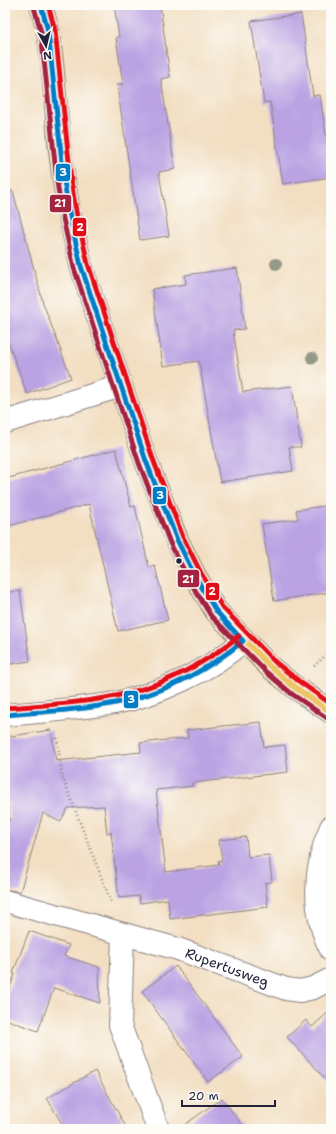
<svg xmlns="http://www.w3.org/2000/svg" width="336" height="1134" font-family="'Shantell Sans',sans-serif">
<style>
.building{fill:#baa2e3}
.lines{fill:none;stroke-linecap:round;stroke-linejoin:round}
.minor-casing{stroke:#8a807e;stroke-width:24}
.major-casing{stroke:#8a807e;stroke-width:24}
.path{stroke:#8a807e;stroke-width:2.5;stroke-dasharray:1 3;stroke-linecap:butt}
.minor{stroke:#fff;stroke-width:22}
.major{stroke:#edc569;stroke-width:22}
.bus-1-casing{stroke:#fdfcf7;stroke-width:8}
.bus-2-casing{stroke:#fdfcf7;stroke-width:8}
.bus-3-casing{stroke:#fdfcf7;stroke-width:8}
.bus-1{stroke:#007dc6;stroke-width:5}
.bus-2{stroke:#a32340;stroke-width:5}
.bus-3{stroke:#e30b17;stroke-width:5}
.tree{fill:#959987}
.bus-dot{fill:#22223b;stroke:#fdfcf7;stroke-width:1.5}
.labels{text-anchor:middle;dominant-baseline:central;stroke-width:3.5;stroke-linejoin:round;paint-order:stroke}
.street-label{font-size:14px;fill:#22223b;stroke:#fdfcf7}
.line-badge{stroke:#fdfcf7;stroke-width:1.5}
.badge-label{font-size:11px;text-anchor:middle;font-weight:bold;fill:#fff}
</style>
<rect width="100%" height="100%" fill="#fdfcf7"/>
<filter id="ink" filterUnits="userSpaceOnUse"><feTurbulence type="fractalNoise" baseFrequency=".025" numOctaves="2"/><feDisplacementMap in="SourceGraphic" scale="8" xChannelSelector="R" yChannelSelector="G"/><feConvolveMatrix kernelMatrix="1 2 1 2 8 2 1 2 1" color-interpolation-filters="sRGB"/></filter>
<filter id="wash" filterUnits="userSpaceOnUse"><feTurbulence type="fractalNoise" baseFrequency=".012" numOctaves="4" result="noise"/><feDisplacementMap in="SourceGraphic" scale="16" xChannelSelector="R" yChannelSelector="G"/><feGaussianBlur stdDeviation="0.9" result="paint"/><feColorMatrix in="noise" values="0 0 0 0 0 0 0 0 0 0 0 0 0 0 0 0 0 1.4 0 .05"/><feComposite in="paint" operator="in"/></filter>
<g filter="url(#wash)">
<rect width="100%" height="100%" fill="#f2dec1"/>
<g id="blocks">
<path class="building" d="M114 5H160L170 77 161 79 175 169 159 172 169 236 140 240 117 85 123 84 116 37H119Z
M301 14 313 96 320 95 331 168V177L283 184 270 102 264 103 251 21Z
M13 191 43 303 71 378 27 394 5 333V192Z
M237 268 245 329 233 330 243 392 292 386 301 447H289L293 471 220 482 199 361 163 366 152 289 186 284 185 275Z
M116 449 131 507 135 506 149 568 155 566 168 620 118 631 89 504 5 527V479Z
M331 505V592L274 601 262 524 298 519 296 510Z
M20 591 30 661 5 665V592Z
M261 722 264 747 285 745 288 772 192 783 193 786 156 790 166 872 219 865 218 861 222 860 219 840 246 837 248 857 269 855 272 882 265 883 268 907 170 919 168 899 140 903 139 896 119 898 111 832 107 833 104 806 68 808 60 822 43 813 20 892 5 889V819L10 820 5 783V737L51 730 56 761 141 752 140 743 188 738 187 730Z
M29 931 69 945 64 956 99 967 100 1003 54 988 38 1031 5 1019V1001L15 974 13 973Z
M176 966 243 1057 208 1082 142 991Z
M331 1010V1085L287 1037 306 1020 312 1027Z
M95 1071 127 1129H65L47 1098Z
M222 1098 245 1129H179Z"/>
</g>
</g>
<g filter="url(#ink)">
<use href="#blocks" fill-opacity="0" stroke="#8a807e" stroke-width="1"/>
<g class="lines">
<defs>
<g id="minor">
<path d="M5 422 121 386"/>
<path d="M5 715C41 712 79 709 115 703 158 695 211 670 243 641"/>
<path d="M331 827C314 866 311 912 331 950"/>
<path id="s1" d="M5 901 178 949 286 989 300 991 313 988 331 979"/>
<path d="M123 934 120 1025 158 1129"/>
</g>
<path id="major" d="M41 5 48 31 52 62 60 151 64 181 69 212 81 266 146 461 177 540 195 576 216 611 270 667 296 688 331 712"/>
</defs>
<use href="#minor" class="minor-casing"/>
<use href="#major" class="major-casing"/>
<path class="path" d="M314 666 331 650
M57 738 62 776 111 902"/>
<use href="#minor" class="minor"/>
<use href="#major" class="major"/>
<defs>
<path id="bus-1" d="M41 5 48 31 64 181 69 212 81 266 146 461 177 540 195 576 216 611 243 641
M5 715C47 711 92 710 133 699 173 688 210 668 243 641"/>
<path id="bus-2" d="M34 7 41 32 57 182 62 214 74 268 139 463 170 543 189 580 211 616 266 672 292 694 327 718"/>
<path id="bus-3" d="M48 5 55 30 71 180 76 211 88 264 153 459 183 537 201 573 222 607 275 662 300 682 331 704
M5 708C46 705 89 703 129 693 169 682 207 662 239 636"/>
</defs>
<use href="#bus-1" class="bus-1-casing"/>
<use href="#bus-2" class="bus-2-casing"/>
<use href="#bus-3" class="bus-3-casing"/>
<use href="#bus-1" class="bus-1"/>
<use href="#bus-2" class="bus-2"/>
<use href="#bus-3" class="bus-3"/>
</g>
<g class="tree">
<circle cx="276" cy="264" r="6"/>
<circle cx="312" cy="358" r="6"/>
</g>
</g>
<circle class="bus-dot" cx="179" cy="561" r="3.5"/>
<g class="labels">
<g class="street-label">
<text stroke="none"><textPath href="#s1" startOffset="232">Rupertusweg</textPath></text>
</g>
</g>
<g class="line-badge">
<rect x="55" y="163" width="16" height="19" rx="4" fill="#007dc6"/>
<rect x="49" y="194" width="23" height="19" rx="4" fill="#a32340"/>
<rect x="72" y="217" width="15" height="20" rx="4" fill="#e30b17"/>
<rect x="152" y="486" width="15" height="19" rx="4" fill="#007dc6"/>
<rect x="177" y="569" width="23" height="19" rx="4" fill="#a32340"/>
<rect x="205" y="582" width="15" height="19" rx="4" fill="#e30b17"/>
<rect x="123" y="690" width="16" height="19" rx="4" fill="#007dc6"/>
</g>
<g class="badge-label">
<text x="63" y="176">3</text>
<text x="60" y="207">21</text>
<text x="80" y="231">2</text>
<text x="160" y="499">3</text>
<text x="188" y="583">21</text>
<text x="212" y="595">2</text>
<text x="131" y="703">3</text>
</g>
<rect width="336" height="1134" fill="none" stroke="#fdfcf7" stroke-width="20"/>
<g transform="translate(46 46) rotate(172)" stroke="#fdfcf7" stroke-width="3" paint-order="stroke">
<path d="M0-3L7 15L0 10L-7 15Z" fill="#22223b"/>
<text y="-6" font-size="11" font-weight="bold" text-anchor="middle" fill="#22223b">N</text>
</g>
<path d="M182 1100v6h93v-6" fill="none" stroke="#22223b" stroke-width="2"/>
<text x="188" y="1100" font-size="12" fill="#22223b" stroke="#fdfcf7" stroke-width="3" paint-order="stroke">20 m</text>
</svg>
